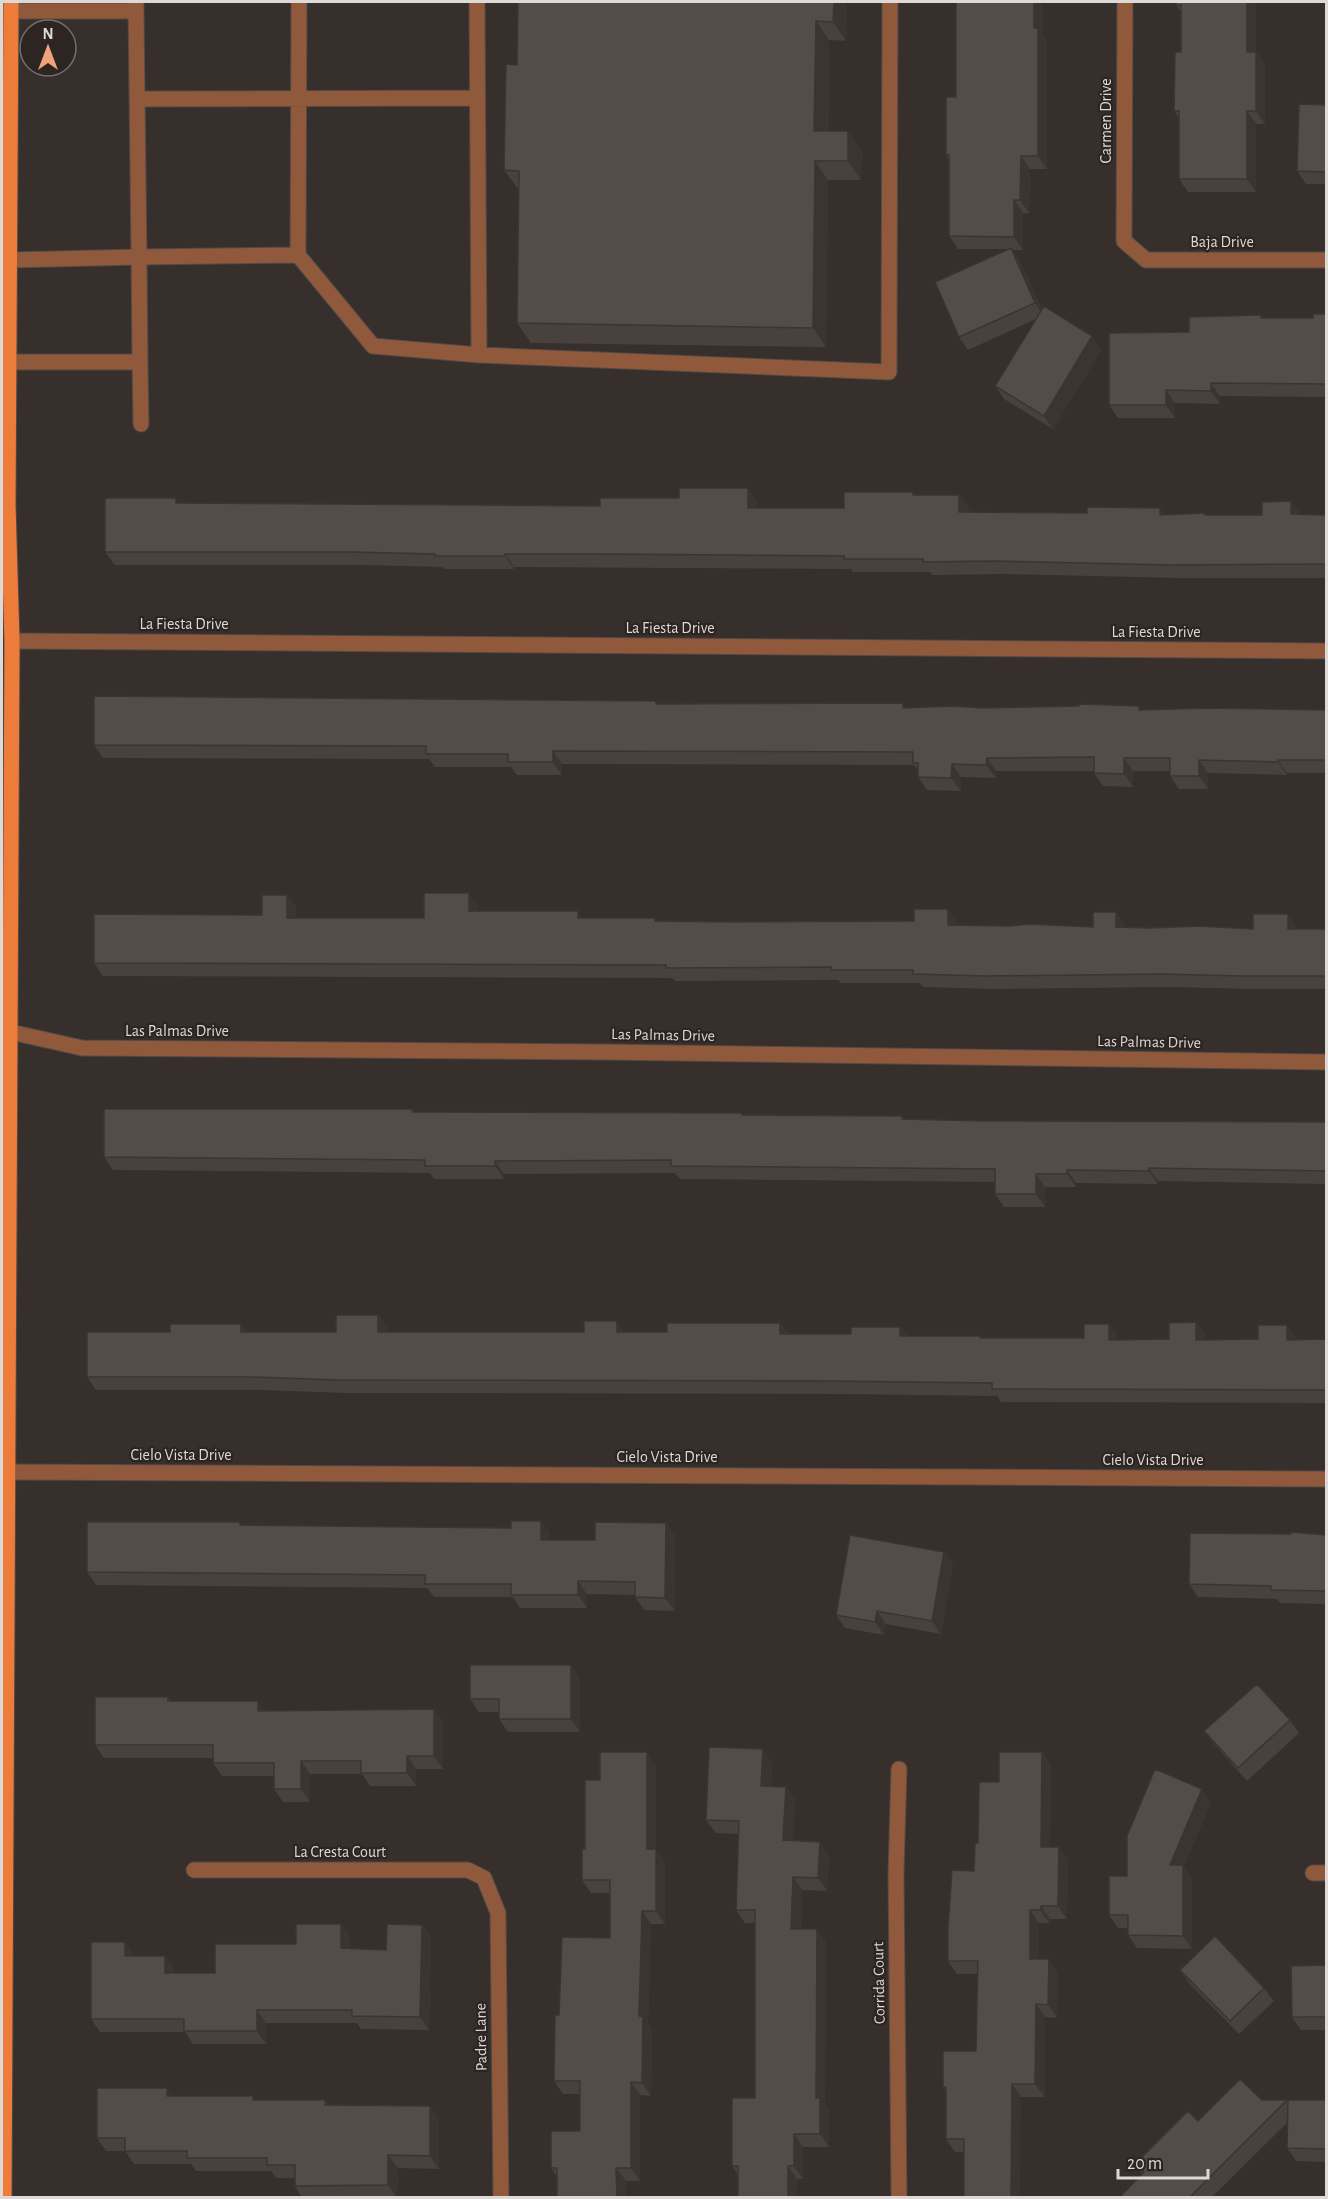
<svg xmlns="http://www.w3.org/2000/svg" width="1328" height="2199" font-family="'Alegreya Sans',sans-serif">
<style>
.lines{fill:none;stroke-linecap:round;stroke-linejoin:round}
.service-casing{stroke:#514a47;stroke-width:17}
.minor-casing{stroke:#514a47;stroke-width:17}
.primary-casing{stroke:#514a47;stroke-width:17}
.service{stroke:#90593c;stroke-width:15}
.minor{stroke:#90593c;stroke-width:15}
.primary{stroke:#ed7c3a;stroke-width:15}
.wall{fill:#48413e}
.shaded-wall{fill:#3b3532}
.building{fill:#544c48;stroke:#3b3532;stroke-width:1.5}
.labels{text-anchor:middle;dominant-baseline:central;stroke-width:4.5;stroke-linejoin:round;paint-order:stroke}
.street-label{font-size:16px;fill:#ded9d7;stroke:#2c2522}
</style>
<rect width="100%" height="100%" fill="#362f2b"/>
<g class="lines">
<defs>
<path id="service" d="M11 11H136V2
M137 99 477 98
M298 255 299 2
M10 260 139 257 136 11
M479 355 889 372 890 2
M9 362H140L139 257 298 255 373 346 479 355 477 2
M140 362 141 424"/>
<path id="minor" d="M1125 2 1124 241 1146 260H1326
M12 641 1326 651
M2 1030 82 1048 604 1052 1326 1062
M8 1472 1326 1479
M194 1870H468L484 1878 498 1913 501 2198
M1313 1873H1326
M899 2198 896 1873 899 1769"/>
<path id="primary" d="M4 2198 12 641 8 505 11 2"/>
</defs>
<use href="#service" class="service-casing"/>
<use href="#minor" class="minor-casing"/>
<use href="#primary" class="primary-casing"/>
<use href="#service" class="service"/>
<use href="#minor" class="minor"/>
<use href="#primary" class="primary"/>
</g>
<path class="wall" d="M847 2 846 41 829 40 828 131 862 150 861 180H828L826 347 531 343 517 323 519 189H518L504 170 517 65Z
M956 2H1043V35L1047 41V169H1030L1029 213H1023V250H1012L1020 261 1042 310 1102 349 1053 429 1004 399 995 386 1036 319 968 350 959 337 1008 249H958L949 236V161L946 155 956 97Z
M1256 2V52L1265 65V124H1256V192H1188L1179 179V118L1174 111 1181 52V12L1176 5Z
M1326 105V184H1306L1297 171Z
M1326 314V397L1220 396V404L1175 403V418H1118L1109 405 1189 332 1261 315 1263 318H1313Z
M913 492 915 495H959L969 508V512L1165 515 1205 513 1207 515H1326V578H1179L1003 574 932 575 930 572H853L851 569 514 567V569H444L443 567 362 565H115L105 552 179 503 600 506 757 501V508H844Z
M658 704 907 708 1139 706 1141 710H1326V773H1287V775L1208 773V789H1179L1170 776V771H1133V787L1103 786 1094 773V771H996V778L961 777V791L927 790 918 777V771L914 765 562 764V775H517L511 767H435L429 759 103 758 94 745Z
M469 893 478 906V911L583 918 657 921 957 922V925L1093 927 1116 912 1125 925V927L1150 928 1253 929 1288 914 1297 927V929H1326V989H1252L1170 987 994 989 923 987 920 983H841L838 980 675 981 673 978 103 976 94 963 262 915 287 895 296 908V918H424Z
M412 1109 415 1112 902 1116 904 1119 984 1121 1326 1122V1184L1158 1181V1184L1076 1183V1187H1045V1207H1004L995 1194V1182L680 1179 675 1173 504 1174V1179H434L430 1173 113 1170 104 1157Z
M378 1315 387 1328V1332H667L780 1323 788 1334H851L900 1327 907 1336H980L982 1338H1084L1109 1324 1118 1337V1340L1169 1339 1196 1322 1205 1335V1340L1258 1339 1287 1325 1296 1340 1326 1339V1403L1001 1402 997 1396 839 1394 346 1393 261 1390H96L87 1377 170 1332 241 1324 247 1332H336Z
M541 1521 550 1533V1540H595L666 1523 675 1536V1611L644 1610 635 1597V1595L587 1594V1608H520L513 1597H434L427 1588 96 1585 87 1572 242 1525 511 1528Z
M1326 1535V1604L1280 1603 1277 1599 1198 1597 1189 1584Z
M944 1552 953 1565 941 1634 886 1624 884 1635 845 1628 836 1615Z
M571 1665 580 1678V1732H508L499 1719V1712H479L470 1699Z
M168 1697 171 1701 265 1711 434 1709 443 1722V1769H416V1786H370L362 1774H310V1802H283L274 1789V1776H222L213 1763V1758H104L95 1745Z
M1290 1720 1299 1733 1247 1781 1214 1744 1204 1731Z
M647 1752 656 1765V1849L665 1862V1924H651L648 2024 652 2030 651 2096 640 2095V2181H626L557 2177 551 2168 580 2131V2094H563L554 2081 559 2015 610 1938V1893H591L582 1880 600 1780Z
M1042 1752 1051 1765 1050 1847 1068 1860 1067 1919H1050L1049 1923H1039V1959L1058 1972 1057 2018 1045 2017V2097H1021L964 2152H955L946 2139V2091L943 2087 976 2051 977 1974H957L948 1961 974 1871 978 1843 999 1782Z
M772 1762 771 1787H786L795 1800 793 1841 829 1855 827 1891 802 1890 801 1929 826 1942 825 2104 829 2110V2147H803V2179H797V2198L738 2175 732 2166 755 2098V1923H745L736 1910 738 1834 716 1833 706 1820Z
M1211 1802 1184 1866 1192 1878V1949L1137 1948 1128 1935V1928H1118L1109 1915 1127 1876Z
M341 1924 350 1937V1949L386 1950 422 1925 431 1938 429 2030 361 2029 357 2023H266V2044H193L185 2032H100L91 2019 125 1942 134 1956H165L174 1969V1973H215L296 1944Z
M1326 1965V2030H1301L1292 2017Z
M1180 1970 1264 1988 1274 2001 1239 2034 1189 1983Z
M167 2088 172 2096 256 2100H325L328 2105 430 2106 439 2119V2169L398 2168 397 2198H302L295 2186V2178H276L271 2171H196L191 2164H134L125 2151H106L97 2138Z
M1262 2100H1287L1288 2101 1326 2100V2162L1296 2161 1287 2148 1288 2122 1211 2198H1119L1142 2174 1135 2164 1198 2121Z"/>
<path class="shaded-wall" d="M834 2H847L846 41 833 22Z
M1034 2H1043V35L1047 41V169L1038 156 1034 28Z
M1247 2H1256V65L1247 52Z
M816 21 829 40 827 150 814 131Z
M1256 52 1265 65V124L1256 111Z
M1247 111 1256 124V192L1247 179Z
M848 131 862 150 861 180 848 161Z
M1021 156 1030 169 1029 213 1020 200Z
M815 161 828 180 826 347 813 328Z
M1014 200 1023 213V250L1014 237Z
M1011 248 1020 261 1044 316 1035 303Z
M1092 336 1102 349 1053 429 1044 416Z
M1211 383 1220 396V404L1211 391Z
M1166 390 1175 403V418L1166 405Z
M748 488 757 501V521L748 508Z
M959 495 969 508V525L959 512Z
M1291 501 1301 514H1291Z
M1160 508 1169 521 1160 515Z
M505 554 514 567V569L505 556Z
M553 751 562 764V775L553 762Z
M987 758 996 771V778L986 765Z
M1124 758 1133 771V787L1124 774Z
M1199 760 1208 773V789L1199 776Z
M1278 760 1287 773V775L1278 762Z
M952 764 961 777V791L951 778Z
M469 893 478 906V924L469 911Z
M287 895 296 908V931L287 918Z
M948 909 957 922V938L948 925Z
M578 911 587 924 578 918Z
M1116 912 1125 925V939L1116 927Z
M1288 914 1297 927V942L1288 929Z
M495 1161 504 1174V1179L495 1166Z
M1149 1168 1158 1181V1184L1149 1171Z
M1067 1170 1076 1183V1187L1067 1174Z
M1036 1174 1045 1187V1207L1036 1194Z
M378 1315 387 1328V1345L378 1332Z
M617 1321 626 1334 617 1332Z
M1196 1322 1205 1335 1206 1353 1196 1340Z
M780 1323 789 1336 780 1334Z
M241 1324 250 1337 241 1332Z
M1109 1324 1118 1337V1353L1109 1340Z
M1287 1325 1296 1338V1353L1287 1340Z
M900 1327 909 1340 900 1336Z
M541 1521 550 1533V1553L541 1540Z
M666 1523 675 1536V1611L665 1598Z
M944 1552 953 1565 941 1634 932 1621Z
M578 1581 587 1594V1608L578 1595Z
M877 1611 886 1624 884 1635 875 1622Z
M571 1665 580 1678V1732L571 1719Z
M258 1701 267 1714 258 1711Z
M434 1709 443 1722V1769L434 1756Z
M763 1749 772 1762 770 1799 761 1786Z
M647 1752 656 1765V1862L647 1849Z
M1042 1752 1051 1765 1050 1860 1041 1847Z
M407 1756 416 1769V1786L407 1773Z
M301 1761 310 1774V1802L301 1789Z
M786 1787 795 1800 792 1853 783 1840Z
M1202 1789 1211 1802 1184 1866 1192 1878V1949L1183 1936 1170 1865Z
M820 1842 829 1855 827 1891 818 1878Z
M1059 1847 1068 1860 1067 1919 1058 1906Z
M656 1849 665 1862V1924L656 1911Z
M793 1877 802 1890 800 1942 791 1929Z
M1041 1906 1050 1919 1049 1923 1040 1910Z
M1030 1910 1039 1923V1972L1030 1959Z
M642 1911 651 1924 648 2024 652 2030 651 2096 642 2083 639 2016Z
M341 1924 350 1937V1961L341 1948Z
M422 1925 431 1938 429 2030 420 2017Z
M817 1929 826 1942 825 2104 829 2110V2147L820 2134 816 2098Z
M125 1942 134 1955V1969L125 1956Z
M165 1956 174 1969V1986L165 1973Z
M1049 1959 1058 1972 1057 2018 1048 2005Z
M1036 2004 1045 2017V2097L1035 2084Z
M257 2010 266 2023V2044L257 2031Z
M631 2082 640 2095V2181L631 2168Z
M1012 2084 1021 2097 1020 2198H1011Z
M167 2088 176 2100 167 2096Z
M430 2106 439 2119V2169L430 2156Z
M794 2134 803 2147V2179L794 2166Z
M388 2155 398 2168 397 2198 388 2185Z
M788 2166 797 2179V2198H788Z
M616 2168 626 2181V2198H617Z"/>
<path class="building" d="M518 2H834L833 22 816 21 814 131H848V161H815L813 328 517 323 519 171 504 170 506 64 517 65Z
M956 2H1034V28H1038V156H1021L1020 200H1014V237L949 236V155H946V97H956Z
M1176 2H1247V52H1256V111H1247V179H1179V111H1174L1175 52H1181V5H1176Z
M1299 104 1326 105V172L1297 171Z
M1011 248 1035 303 959 337 935 282Z
M1044 306 1092 336 1044 416 995 386Z
M1313 314H1326V384L1211 383V391L1166 390V405H1109V333L1189 332V317L1261 315V318H1313Z
M679 488H748V508H844V492H913V495H959V512L1087 513V507L1160 508V515L1205 513V515H1262V502L1291 501V514L1326 515V564L1170 565 994 561 923 562V559H844V556L600 554H505V556H435V554L352 552H105V498H176V503L600 506V498H679Z
M94 696 656 701V704L903 703V708L954 706 983 708 1079 706V704L1139 706V710L1209 708 1326 710V760H1278V762L1199 760V776H1170V758H1124V774L1094 773V757L987 758 986 765 952 764 951 778 918 777V763H913V752L553 751V762H508V754H426V746L94 745Z
M424 893H469V911H578V918H655V921L736 922 914 921V909H948V925L1009 926 1030 924 1093 927V912H1116V927L1150 928 1198 926 1253 929V914H1288V929H1326V976H1242L1161 974 985 976 913 974V970H831V967L666 968V965L94 963V914L262 915V895H287V918H424Z
M104 1109H412V1112L742 1113V1115L902 1116V1119L984 1121 1326 1122V1171L1149 1168V1171L1067 1170V1174H1036V1194H995V1169L671 1166V1160L495 1161V1166H425V1160L104 1157Z
M336 1315H378V1332H584V1321H617V1332H667V1323H780V1334H851V1327H900V1336H980V1338H1084V1324H1109V1340L1169 1339V1323L1196 1322V1340L1258 1339V1325H1287V1340L1326 1339V1390L992 1389V1383L830 1381 336 1380 252 1377H87V1332H170V1324H241V1332H336Z
M511 1521H541V1540H595V1522L666 1523 665 1598 635 1597V1582L578 1581V1595H511V1584H425V1575L87 1572V1522H240V1525L511 1528Z
M1291 1532 1326 1535V1591L1271 1590V1586L1189 1584 1190 1533 1291 1534Z
M850 1535 944 1552 932 1621 877 1611 875 1622 836 1615Z
M470 1665H571V1719H499V1699H470Z
M1257 1684 1290 1720 1238 1768 1204 1731Z
M95 1697H168V1701H258V1711L434 1709V1756H407V1773H361V1761H301V1789H274V1763H213V1745H95Z
M1325 1712H1326V1760H1325Z
M709 1747 763 1749 761 1786 786 1787 783 1840 820 1842 818 1878 793 1877 791 1929H817L816 2098H820V2134H794V2166H788V2198H738V2166H732V2098H755V1910H736L739 1821 706 1820Z
M600 1752H647V1849H656V1911H642L639 2016 643 2017 642 2083 631 2082V2168H616L617 2198H557V2168H551V2131H580V2081H554L555 2015H559L562 1937 610 1938V1880H582V1849H585V1780H600Z
M999 1752H1042L1041 1847H1059L1058 1906H1041L1040 1910H1030V1959H1049L1048 2005 1036 2004 1035 2084H1012L1011 2198H964V2139H946V2087H943V2051H976L978 1961H948V1927L952 1870 974 1871 975 1843H978L979 1782H999Z
M1155 1769 1202 1789 1170 1865H1183V1936L1128 1935V1915H1109V1876H1127V1836Z
M296 1924H341V1948L386 1950 387 1924 422 1925 420 2017 352 2016V2010H257V2031H184V2019H91V1942H125V1956H165V1973H215V1944H296Z
M1215 1936 1264 1988 1230 2021 1180 1970Z
M1326 1965V2017H1292L1291 1966Z
M1240 2079 1262 2100H1287L1189 2198H1119L1144 2172 1135 2164 1188 2111 1198 2121Z
M97 2088H167V2096H253V2100H325V2105L430 2106V2156L388 2155V2185L295 2186V2165H267V2158H187V2151H125V2138H97Z
M1288 2100H1326V2149L1287 2148Z"/>
<g class="labels">
<g class="street-label">
<text transform="translate(1106 121) rotate(-90)">Carmen Drive</text>
<text x="1222" y="242">Baja Drive</text>
<text x="184" y="624">La Fiesta Drive</text>
<text x="670" y="628">La Fiesta Drive</text>
<text x="1156" y="632">La Fiesta Drive</text>
<text x="177" y="1031">Las Palmas Drive</text>
<text transform="translate(663 1035) rotate(1)">Las Palmas Drive</text>
<text transform="translate(1149 1042) rotate(1)">Las Palmas Drive</text>
<text x="181" y="1455">Cielo Vista Drive</text>
<text x="667" y="1457">Cielo Vista Drive</text>
<text x="1153" y="1460">Cielo Vista Drive</text>
<text x="340" y="1852">La Cresta Court</text>
<text transform="translate(879 1983) rotate(-91)">Corrida Court</text>
<text transform="translate(481 2037) rotate(-91)">Padre Lane</text>
</g>
</g>
<rect width="1328" height="2199" fill="none" stroke="#ded9d7" stroke-width="6"/>
<g transform="translate(48 48)"><circle r="28" fill="#2c2522" stroke="#736d6a" stroke-width="1.5"/>
<path d="M0-4.5L10 22L0 15L-10 22Z" fill="#f0a27a"/>
<text y="-9" font-size="16" font-weight="bold" text-anchor="middle" fill="#ded9d7">N</text>
</g>
<path d="M1118 2169v9h90v-9" fill="none" stroke="#ded9d7" stroke-width="3"/>
<text x="1127" y="2169" font-size="18" fill="#ded9d7" stroke="#2c2522" stroke-width="4.5" paint-order="stroke">20 m</text>
</svg>
